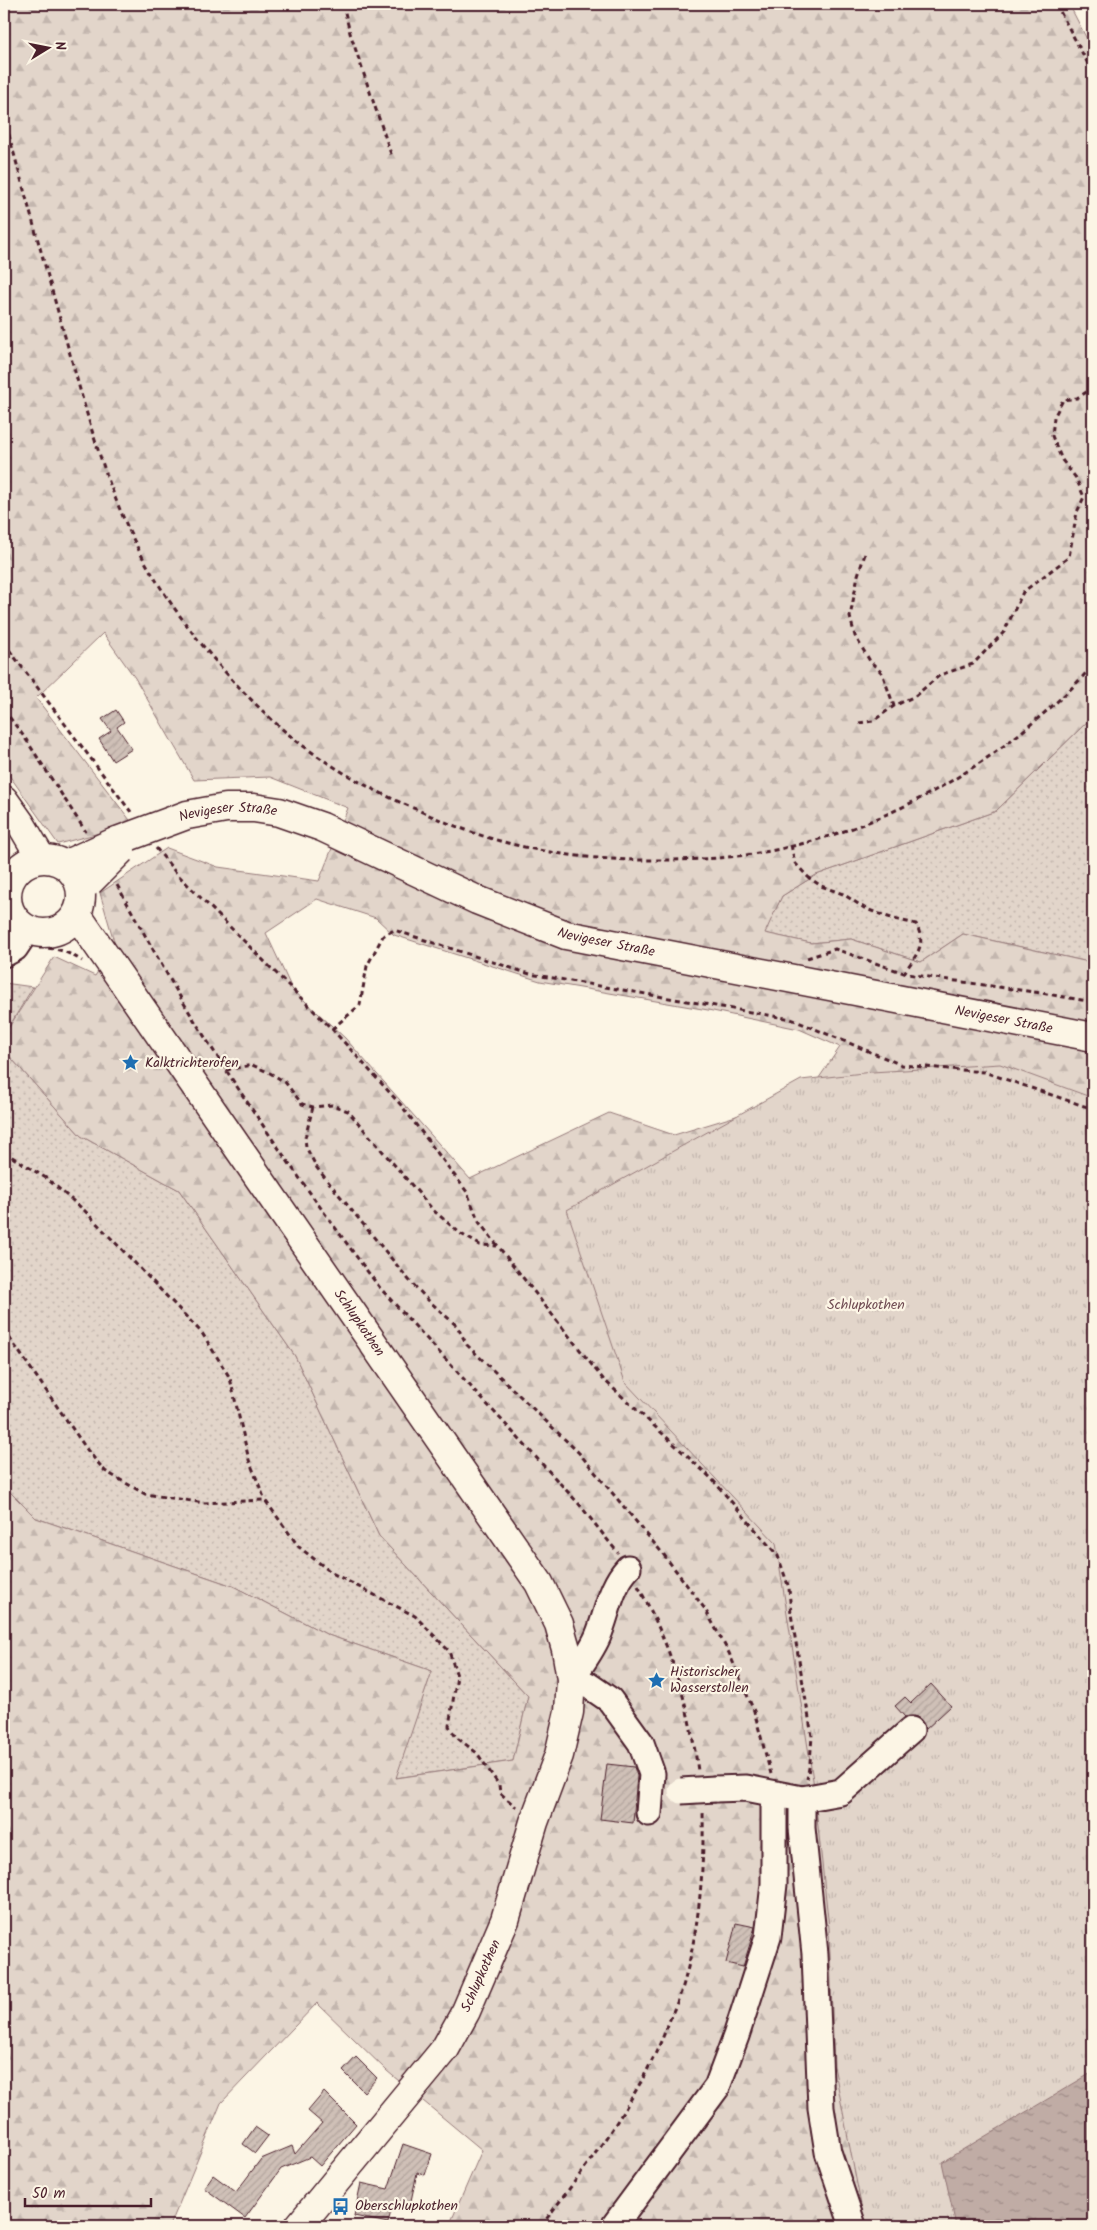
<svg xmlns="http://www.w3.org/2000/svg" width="1097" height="2230" font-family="Kalam,sans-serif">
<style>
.grass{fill:url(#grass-dots);stroke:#967a7a}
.forest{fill:url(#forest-firs);stroke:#967a7a;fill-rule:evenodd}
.park{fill:url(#park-tufts);stroke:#967a7a}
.water{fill:url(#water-ripples);stroke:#917474}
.building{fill:url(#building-hatch);stroke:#4a1f2b}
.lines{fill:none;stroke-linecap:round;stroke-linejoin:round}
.minor-casing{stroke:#4a1f2b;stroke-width:29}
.major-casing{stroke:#4a1f2b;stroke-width:31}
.path{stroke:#4a1f2b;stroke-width:3;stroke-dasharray:5 4;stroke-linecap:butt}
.minor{stroke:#fcf5e5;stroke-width:25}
.major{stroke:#fcf5e5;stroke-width:28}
.minor-bridge-casing{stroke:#4a1f2b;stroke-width:29;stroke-linecap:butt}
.major-bridge-casing{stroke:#4a1f2b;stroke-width:31;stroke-linecap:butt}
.minor-bridge{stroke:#fcf5e5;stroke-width:25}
.major-bridge{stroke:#fcf5e5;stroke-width:28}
.labels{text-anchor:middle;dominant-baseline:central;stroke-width:4.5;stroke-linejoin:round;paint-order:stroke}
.street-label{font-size:14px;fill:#4a1f2b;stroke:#fcf5e5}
.poi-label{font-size:14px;fill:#4a1f2b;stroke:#fcf5e5;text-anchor:start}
.park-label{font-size:14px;fill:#704c53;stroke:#fcf5e5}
</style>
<defs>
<pattern id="grass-dots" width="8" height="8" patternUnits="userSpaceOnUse" patternTransform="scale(1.25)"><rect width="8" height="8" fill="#e2d5ca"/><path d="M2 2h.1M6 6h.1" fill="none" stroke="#c3b6ae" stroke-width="1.8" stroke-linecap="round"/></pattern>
<pattern id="forest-firs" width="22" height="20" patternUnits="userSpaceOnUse" patternTransform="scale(1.25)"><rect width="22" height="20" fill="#e2d5ca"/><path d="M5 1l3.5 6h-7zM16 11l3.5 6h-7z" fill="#c3b6ae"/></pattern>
<pattern id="park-tufts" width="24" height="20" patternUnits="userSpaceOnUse" patternTransform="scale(1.25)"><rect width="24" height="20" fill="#e2d5ca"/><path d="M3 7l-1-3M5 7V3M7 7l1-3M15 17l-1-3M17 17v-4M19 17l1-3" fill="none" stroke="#c3b6ae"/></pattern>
<pattern id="water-ripples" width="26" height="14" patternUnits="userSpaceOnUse" patternTransform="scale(1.25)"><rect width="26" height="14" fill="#c0aca5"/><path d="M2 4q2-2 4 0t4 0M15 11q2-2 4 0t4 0" fill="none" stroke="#9e8b87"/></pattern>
<pattern id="building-hatch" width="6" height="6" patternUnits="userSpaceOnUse" patternTransform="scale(1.25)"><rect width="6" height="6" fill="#cfc0b7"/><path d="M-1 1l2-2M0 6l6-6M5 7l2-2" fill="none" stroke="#b3a59e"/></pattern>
</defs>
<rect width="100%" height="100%" fill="#fcf5e5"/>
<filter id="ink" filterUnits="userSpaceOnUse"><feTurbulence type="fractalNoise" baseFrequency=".02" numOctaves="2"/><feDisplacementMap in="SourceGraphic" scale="10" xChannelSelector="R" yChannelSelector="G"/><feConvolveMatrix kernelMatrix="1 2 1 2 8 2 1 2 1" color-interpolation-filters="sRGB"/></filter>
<g filter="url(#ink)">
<path class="grass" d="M1093 716V963L963 934 921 962 851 939 811 943 764 933 782 896 816 875 996 811Z
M4 983 33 987 4 1035Z
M4 1050 81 1136 179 1190 295 1356 379 1536 528 1696 513 1761 395 1778 432 1671 328 1635 233 1586 36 1518 4 1486Z"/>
<path class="forest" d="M4 4H1069L1093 51V716L996 811 816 875 782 896 765 933 811 943 851 939 921 962 963 934 1093 963V1751L956 2226H449L482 2150 387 2071 317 2003 221 2103 170 2226H4V1486L36 1518 233 1586 328 1635 432 1671 396 1778 513 1761 528 1696 379 1536 295 1356 179 1190 81 1136 4 1050V1035L54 957 95 976 115 945 100 893 167 848 218 867 319 881 348 808 270 777 194 780 135 678 103 633 36 698 133 824 58 844 4 768ZM317 899 376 918 394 935 540 981 708 1010 799 1029 840 1047 808 1094 674 1135 609 1113 470 1179 345 1038 292 989 266 933Z"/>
<path class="park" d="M1000 1064 1093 1098V2226H867L864 2220 834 2066 829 1928 813 1780 776 1543 625 1382 567 1210 801 1080 872 1072Z"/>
<path class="water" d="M1093 2072V2226H956L942 2162Z"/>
<path class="building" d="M116 710 124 722 117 727 132 749 113 761 99 739 111 731 102 719Z
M931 1684 951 1706 925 1730 921 1720 915 1716 905 1717 895 1706 905 1697 911 1703Z
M607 1764 634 1767 637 1776 633 1823 600 1819Z
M736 1923 755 1927 743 1967 726 1963Z
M356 2057 377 2078 364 2092 343 2071Z
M324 2092 356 2124 320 2166 310 2157 281 2169 245 2218 204 2188 213 2175 236 2192 261 2159 292 2146 295 2154 322 2123 308 2111Z
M255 2127 268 2136 255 2153 243 2144Z
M403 2144 432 2154 425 2175 417 2173 409 2210 392 2207 388 2223 354 2216 361 2183 388 2189Z"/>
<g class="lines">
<defs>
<path id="minor" d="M4 883 6 892
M4 954 15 948 27 930
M628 1568C610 1587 608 1612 598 1636 591 1652 581 1665 571 1679L588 1685 610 1700 641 1743 652 1774 649 1813
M715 1789 746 1788 802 1799 841 1792 911 1730
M802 1799V1828L815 1954 821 2108 828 2152 853 2226
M614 2226 717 2087 736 2036 768 1937 774 1884V1794"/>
<g id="major">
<path d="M4 800 21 824 41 858"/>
<path id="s1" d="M117 841 187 815 226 808H254L279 812 322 827 477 900 566 935 1093 1037"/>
<circle cx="44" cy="896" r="37"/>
<path id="s2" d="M77 915 539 1583 559 1624 566 1649 571 1679 569 1712 559 1755 534 1822 505 1920 466 2011 445 2049 299 2226"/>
</g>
</defs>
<use href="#minor" class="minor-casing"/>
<use href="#major" class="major-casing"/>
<path class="path" d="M343 4 350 33 392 157
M1056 4 1093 73
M4 117C25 194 46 270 68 347 90 425 111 507 154 577 188 633 238 691 288 734 326 765 372 791 418 810 437 819 457 827 477 834 534 853 597 861 657 860 689 860 721 859 752 854 851 839 947 793 1024 730 1048 710 1073 689 1093 665
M865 554 858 575 850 617 855 636 870 661 882 673 894 706
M4 643 131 812
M4 710 25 738 86 832
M859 723 873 721 894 706 915 696 940 675 973 664 1004 632 1023 592 1069 557 1077 512 1084 497 1076 478 1062 460 1052 436 1054 417 1063 400 1077 398 1093 388
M791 845 795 863 808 877 821 886 843 894 866 909 894 919 916 924C927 946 917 953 904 973
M156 848 176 873 332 1029 401 1105 467 1192 479 1222 603 1379 711 1478 778 1556 789 1588 791 1614 812 1736 810 1762 807 1779
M117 885C143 931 168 978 196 1023 253 1114 315 1202 380 1288L579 1504 618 1553
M39 948C57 948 67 951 82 961
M807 958 835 949 907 974 1041 993 1093 1002
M332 1029 360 1005 367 966 383 936 394 930 530 974 791 1019 902 1065 984 1072 1093 1109
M226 1070 252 1065 270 1073 285 1082 302 1104 313 1107 332 1105 348 1111 434 1211 461 1234 480 1245 497 1246
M313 1107 305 1138 306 1147 317 1168 409 1280 428 1300 457 1326 467 1345 579 1453 664 1555 705 1609 729 1653 754 1711 771 1774
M4 1152 46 1178 84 1210 202 1333 230 1378 249 1460 265 1500
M4 1330 88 1451 105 1471 145 1494 205 1503 265 1500 299 1547 332 1573 415 1616 449 1651 457 1676 449 1726 456 1737 477 1753 499 1785 500 1793 516 1807
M638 1586C671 1646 689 1704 698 1771
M541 2226C592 2159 643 2094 672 2014 677 2003 682 1991 685 1979 700 1923 704 1867 703 1810"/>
<use href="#minor" class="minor"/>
<use href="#major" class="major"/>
<defs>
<path id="minor-bridge" d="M681 1791 715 1789"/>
<path id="major-bridge" d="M73 861 117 841
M89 882 121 850"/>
</defs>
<use href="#minor-bridge" class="minor-bridge-casing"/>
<use href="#major-bridge" class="major-bridge-casing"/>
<use href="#minor-bridge" class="minor-bridge"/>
<use href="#major-bridge" class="major-bridge"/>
</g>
</g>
<defs>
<symbol id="sight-bare" viewBox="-9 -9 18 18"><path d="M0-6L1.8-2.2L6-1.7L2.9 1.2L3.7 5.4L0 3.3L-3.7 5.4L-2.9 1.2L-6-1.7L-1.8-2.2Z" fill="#1f6fb2" stroke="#fcf5e5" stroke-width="2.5" paint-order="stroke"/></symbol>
<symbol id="bus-bare" viewBox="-9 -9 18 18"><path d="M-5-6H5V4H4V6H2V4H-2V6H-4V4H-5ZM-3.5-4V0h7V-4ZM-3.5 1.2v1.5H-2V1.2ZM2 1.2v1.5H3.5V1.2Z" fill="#1f6fb2" stroke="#fcf5e5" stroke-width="2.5" paint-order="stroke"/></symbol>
</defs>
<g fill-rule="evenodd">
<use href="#sight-bare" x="118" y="1050" width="25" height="25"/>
<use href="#sight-bare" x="644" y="1668" width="25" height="25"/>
<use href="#bus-bare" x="328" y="2194" width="25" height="25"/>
</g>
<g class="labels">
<g class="street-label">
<text stroke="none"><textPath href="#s1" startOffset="116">Nevigeser Straße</textPath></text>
<text stroke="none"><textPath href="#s1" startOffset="521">Nevigeser Straße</textPath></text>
<text stroke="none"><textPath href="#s1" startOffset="926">Nevigeser Straße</textPath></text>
<text stroke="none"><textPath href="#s2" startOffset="496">Schlupkothen</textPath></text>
<text transform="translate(481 1976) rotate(-66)">Schlupkothen</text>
</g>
<g class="poi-label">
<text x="145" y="1063">Kalktrichterofen</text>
<text x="670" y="1672">Historischer<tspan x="670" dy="16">Wasserstollen</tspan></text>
<text x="355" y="2206">Oberschlupkothen</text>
</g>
<g class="park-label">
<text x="866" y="1305">Schlupkothen</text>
</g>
</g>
<rect width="1097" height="2230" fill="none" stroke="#fcf5e5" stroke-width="20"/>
<rect x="10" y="10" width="1077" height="2210" fill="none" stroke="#4a1f2b" stroke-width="2" filter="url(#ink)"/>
<g transform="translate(48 48) rotate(80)" stroke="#fcf5e5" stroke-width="4" paint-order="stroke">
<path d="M0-4L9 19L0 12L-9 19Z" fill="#4a1f2b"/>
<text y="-8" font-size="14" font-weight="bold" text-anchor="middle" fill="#4a1f2b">N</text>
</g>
<path d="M25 2198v8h126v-8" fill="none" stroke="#4a1f2b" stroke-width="2.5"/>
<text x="32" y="2198" font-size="15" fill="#4a1f2b" stroke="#fcf5e5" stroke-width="4" paint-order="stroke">50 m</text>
</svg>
